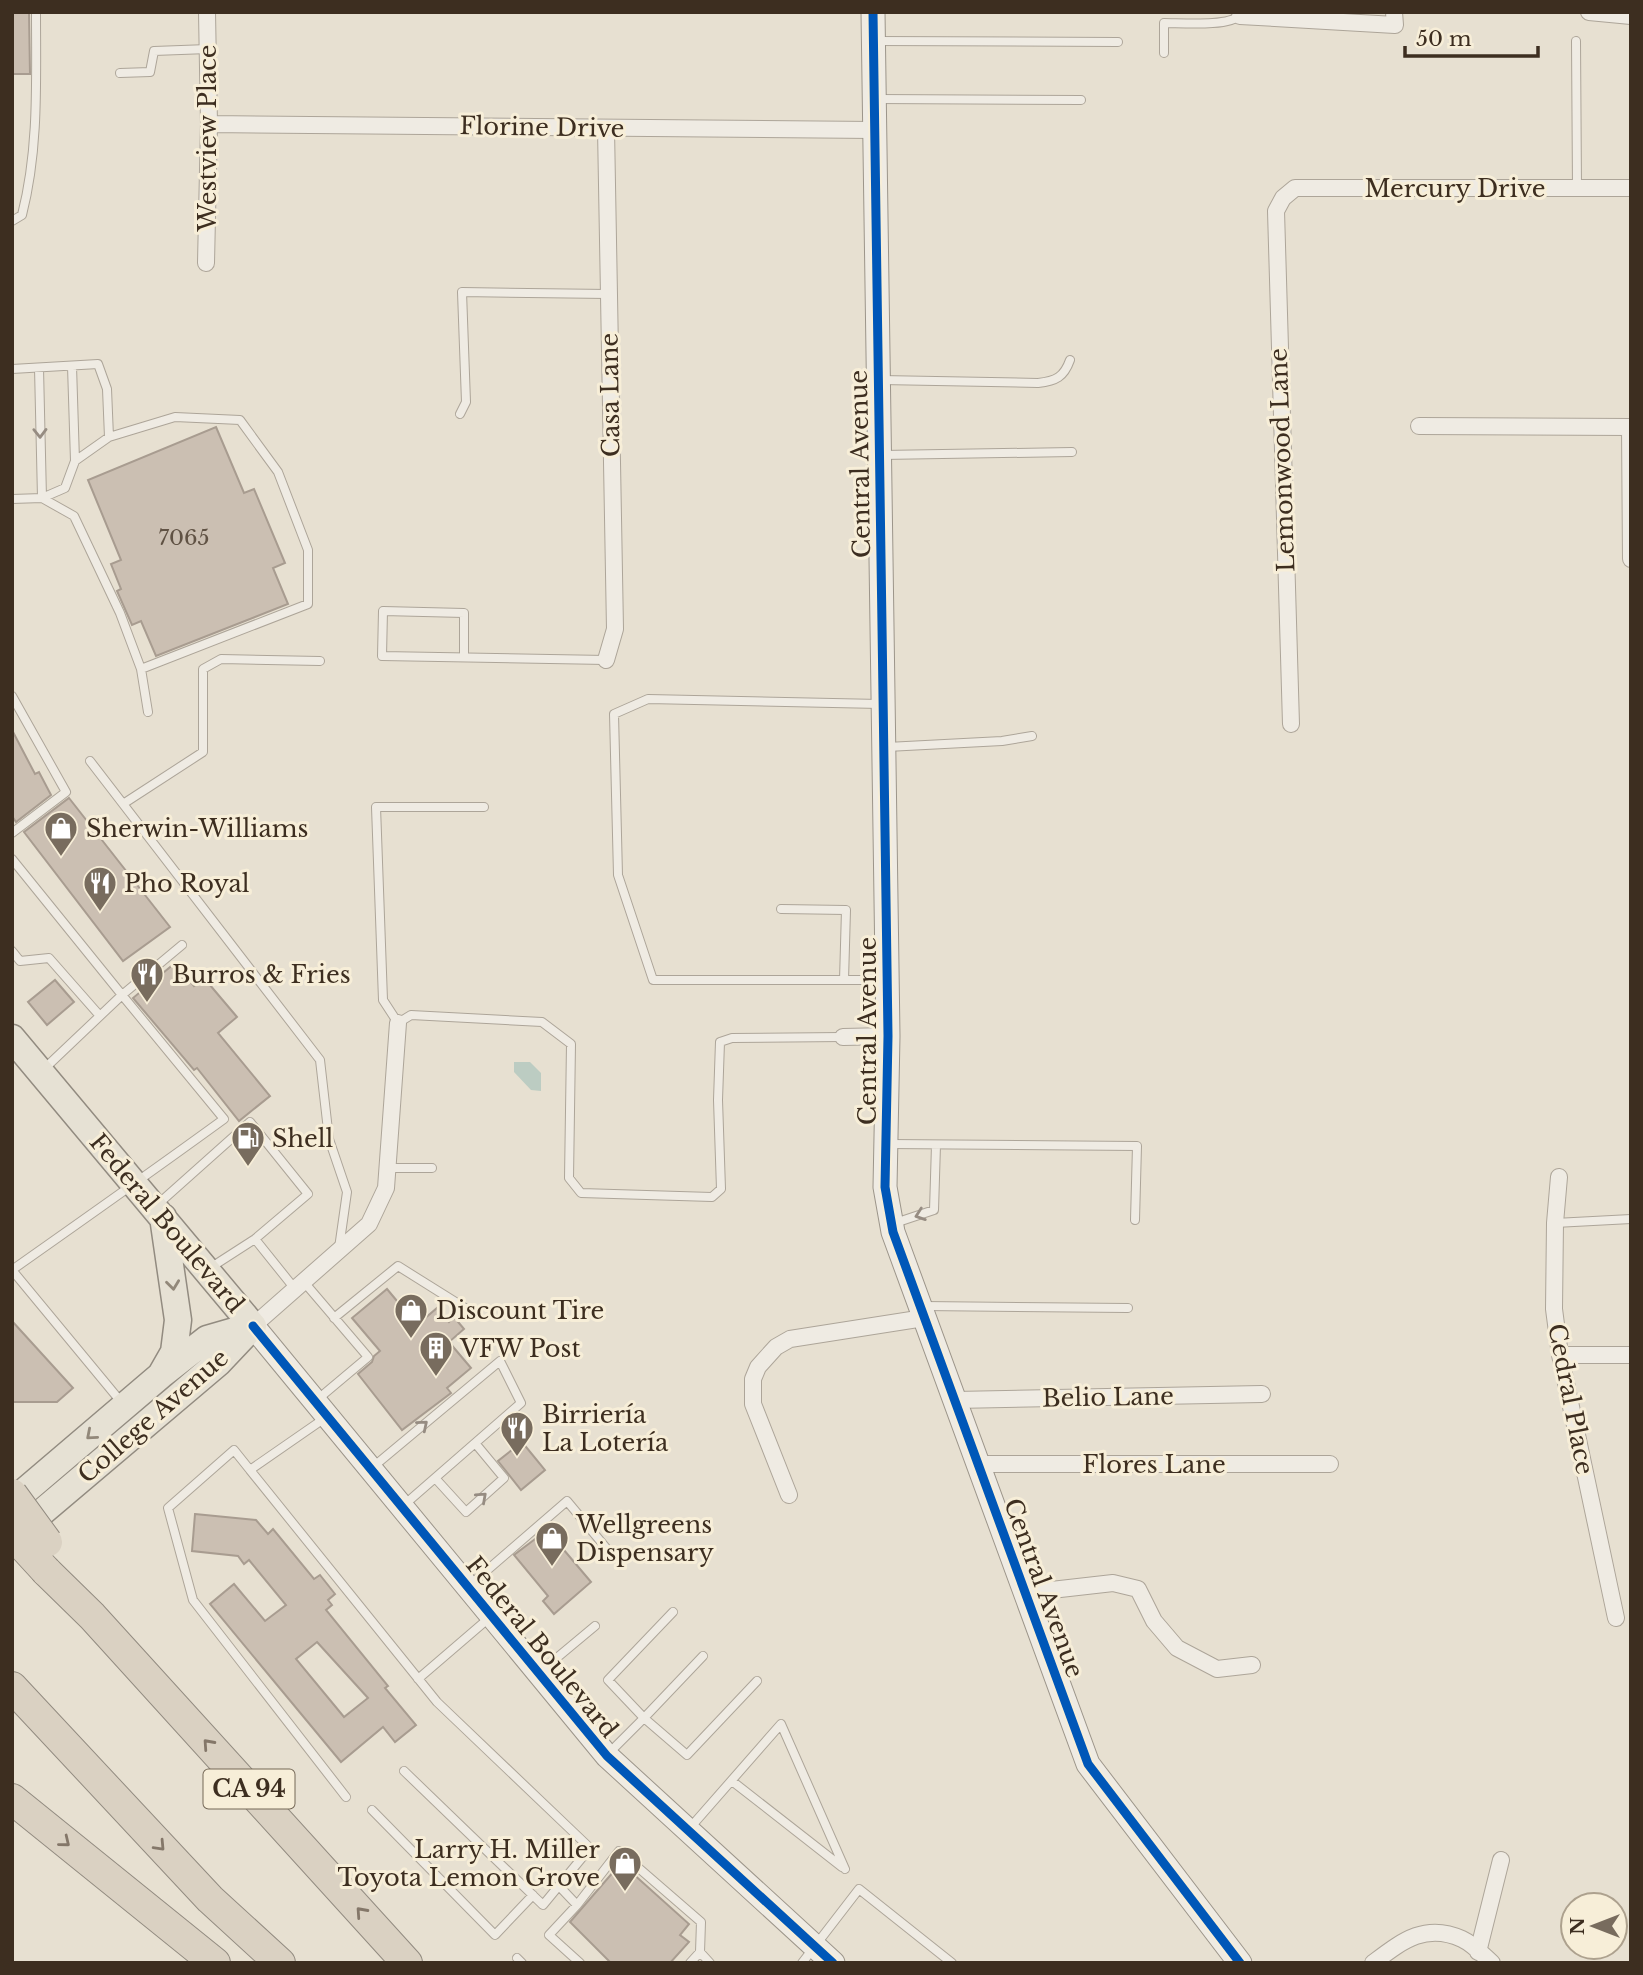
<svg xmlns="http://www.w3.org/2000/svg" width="1643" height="1975" font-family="'Libre Baskerville',serif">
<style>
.water{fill:#bcccc2}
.building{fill:#cbbfb2;stroke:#a89c90;stroke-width:2;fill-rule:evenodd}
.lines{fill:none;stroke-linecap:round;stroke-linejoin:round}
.lane-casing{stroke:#ada599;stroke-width:10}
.street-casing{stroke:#ada599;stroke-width:18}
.secondary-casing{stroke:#9c958a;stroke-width:25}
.primary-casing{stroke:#928b80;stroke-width:29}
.highway-casing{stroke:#928b80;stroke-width:32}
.lane{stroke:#efebe3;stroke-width:8}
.street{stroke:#efebe3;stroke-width:16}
.secondary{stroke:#efebe3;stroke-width:23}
.primary{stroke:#e6e1d4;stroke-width:26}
.highway{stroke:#dad1c2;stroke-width:30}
.highway-bridge-casing{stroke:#928b80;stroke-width:32;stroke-linecap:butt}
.highway-bridge{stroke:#dad1c2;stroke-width:30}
.cycleway-casing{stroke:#f7eed8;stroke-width:13}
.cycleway{stroke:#0057b8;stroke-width:9}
.oneway{stroke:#968c82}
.oneway2{stroke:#92887a}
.oneway3{stroke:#847769}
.labels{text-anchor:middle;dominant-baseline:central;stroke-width:6;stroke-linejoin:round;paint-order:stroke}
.number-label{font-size:21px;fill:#605244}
.shield{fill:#f7eed8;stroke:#756857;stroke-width:2}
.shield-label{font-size:23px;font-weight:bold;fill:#3d2e20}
.street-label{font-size:24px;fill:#3d2e20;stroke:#f7eed8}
.poi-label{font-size:24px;fill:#3d2e20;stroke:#f7eed8;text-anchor:start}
</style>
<rect width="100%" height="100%" fill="#e7e0d1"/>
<path class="water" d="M514 1062H530L541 1073V1091L531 1090 514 1072Z"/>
<path class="building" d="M12 12H29L30 74H12Z
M216 427 244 493 254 489 285 563 273 568 288 604 156 656 141 621 132 625 117 591 121 589 111 564 121 560 88 480Z
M12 730 35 774 39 772 51 795 16 822 12 816Z
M69 798 170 927 123 961 24 832Z
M175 963 194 986 204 978 237 1017 218 1033 270 1096 239 1121 197 1068 194 1070 133 998Z
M55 980 74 1002 47 1025 28 1002Z
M387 1289 417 1325 437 1308 449 1322 454 1317 464 1329 449 1342 471 1368 447 1388 451 1393 402 1430 358 1374 372 1362 374 1356 380 1351 352 1318Z
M12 1321 73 1388 57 1402H12Z
M522 1442 545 1470 521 1490 498 1461Z
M195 1514 256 1520 268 1534 273 1529 314 1579 320 1575 335 1594 328 1600 332 1605 326 1610 388 1686 385 1688 416 1725 395 1742 383 1727 341 1762 210 1604 234 1584 265 1621 286 1605 249 1560 244 1564 238 1556 192 1551ZM317 1642 368 1698 344 1717 296 1659Z
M547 1530 591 1582 554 1614 543 1601 548 1596 514 1555Z
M621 1863 689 1924 680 1935 689 1942 670 1963H611L570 1922Z"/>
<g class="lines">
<defs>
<path id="lane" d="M876 41 1118 42
M1576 41 1577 188
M1164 53V23C1182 23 1229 27 1240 15
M120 73 150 72 154 51 208 49
M877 99 1081 100
M12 221 22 215C39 149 36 80 36 12
M72 366 75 461
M39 368 42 498 74 516 120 613 141 669 148 712
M12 369 98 364 107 389 109 437 75 461 65 488 42 498 12 499
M881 380 1038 383C1056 381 1064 377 1070 360
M460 414 466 402 462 292 608 294
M109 437 175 417 240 420 278 472 308 550V604L141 669
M882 455 1072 452
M464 657V613L383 611 382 656 606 660
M12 696 66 792 12 833
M880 704 648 699 614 714 618 875 653 980H887
M887 747 1002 741 1032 736
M90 761 320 1060 329 1139 347 1192 339 1248
M123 804 203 752V669L221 659 320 661
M484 807H376L383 1000 398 1023 411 1015 542 1022 571 1044 569 1178 581 1193 712 1197 721 1189 718 1100 720 1042 732 1038 843 1037
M12 859 122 995 182 945
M781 909 846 910 844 980
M12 951 20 961 49 958 100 1016
M889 1144 1137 1146 1135 1220
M387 1168H432
M157 1205 250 1122 308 1194 255 1239 210 1268
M895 1223 934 1210 936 1145
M1555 1223 1631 1219
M255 1239 295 1289
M12 1270C83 1220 154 1170 224 1119L122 995 43 1070
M12 1270 122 1403
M304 1282 368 1357 318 1399
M923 1306 1128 1308
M334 1318 398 1266 465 1308
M325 1418 250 1470 234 1450 168 1508 193 1600 346 1797
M373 1467 500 1361 521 1403 404 1505
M250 1470 437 1702 590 1848 543 1905 404 1771
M435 1478 466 1512 504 1478 475 1443
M470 1585 567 1501 612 1555
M703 1656 644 1718 687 1755 757 1681
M541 1671 595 1626
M418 1679 489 1618
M609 1753 644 1718 608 1680 673 1612
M732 1781 842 1867
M372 1810 495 1935 533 1895
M689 1829 781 1724 845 1869
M559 1886 577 1905 619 1851 701 1922 700 1952 690 1963
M577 1905 549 1935 580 1963
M700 1952 710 1963
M517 1958 522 1963
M802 1963 859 1889 952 1963"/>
<path id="street" d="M1589 12 1631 16
M1240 16 1395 25 1394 12
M209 124 874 130
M606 129 615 629 606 660
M206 263 209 124 207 12
M1419 426 1631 427
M1630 427 1631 559
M1291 724 1276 211 1283 198 1295 188H1631
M843 1037 888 1036
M1559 1177 1555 1223 1554 1309 1560 1355 1616 1618
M253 1326 369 1224 386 1188 398 1023
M1560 1355H1631
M955 1400 1262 1394
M978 1464H1330
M789 1495 753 1404V1379L758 1367 776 1347 790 1339 924 1318
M1025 1593 1113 1583 1138 1589 1154 1621 1177 1648 1217 1669 1252 1665
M1478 1952 1501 1860
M1373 1963C1401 1942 1425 1922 1462 1939 1473 1944 1483 1955 1492 1963"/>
<path id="secondary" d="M873 12 888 1036 885 1187 893 1232 1088 1764 1240 1963
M253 1326 607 1756 833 1963"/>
<path id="primary" d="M12 1038 253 1326
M162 1373 174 1352 178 1320 163 1217
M12 1502 161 1375 207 1339 252 1326
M16 1534 218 1363 253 1326"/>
<path id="highway" d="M46 1571 92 1616 407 1963
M12 1687 210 1899 280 1963
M12 1799 215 1963"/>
</defs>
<use href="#lane" class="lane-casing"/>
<use href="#street" class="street-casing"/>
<use href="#secondary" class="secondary-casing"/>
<use href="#primary" class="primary-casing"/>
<use href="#highway" class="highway-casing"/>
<use href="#lane" class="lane"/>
<use href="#street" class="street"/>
<use href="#secondary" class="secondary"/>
<use href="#primary" class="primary"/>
<use href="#highway" class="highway"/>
<defs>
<path id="highway-bridge" d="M12 1494 47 1542
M12 1534 46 1571"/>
</defs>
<use href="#highway-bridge" class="highway-bridge-casing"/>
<use href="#highway-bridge" class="highway-bridge"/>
<defs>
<path id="cycleway" d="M873 12 888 1036 885 1187 893 1232 1088 1764 1240 1963
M253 1326 607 1756 833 1963"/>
</defs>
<use href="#cycleway" class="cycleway-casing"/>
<use href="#cycleway" class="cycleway"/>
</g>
<defs><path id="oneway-chevron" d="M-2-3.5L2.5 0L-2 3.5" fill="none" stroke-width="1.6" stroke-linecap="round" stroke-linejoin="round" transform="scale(1.75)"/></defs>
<g class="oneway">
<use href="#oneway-chevron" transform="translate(40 433) rotate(89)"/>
<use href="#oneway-chevron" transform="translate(920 1215) rotate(161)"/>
<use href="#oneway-chevron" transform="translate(423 1425) rotate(-40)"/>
<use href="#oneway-chevron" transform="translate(482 1497) rotate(-42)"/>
</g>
<g class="oneway2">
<use href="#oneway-chevron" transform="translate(173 1285) rotate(83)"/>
<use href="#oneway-chevron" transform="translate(91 1435) rotate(139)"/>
</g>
<g class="oneway3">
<use href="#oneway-chevron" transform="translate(208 1744) rotate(-132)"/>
<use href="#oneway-chevron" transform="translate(65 1842) rotate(39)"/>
<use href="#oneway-chevron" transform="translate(160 1846) rotate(47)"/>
<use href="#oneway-chevron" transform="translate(361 1912) rotate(-132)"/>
</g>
<defs>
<symbol id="shop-pin" viewBox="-11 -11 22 30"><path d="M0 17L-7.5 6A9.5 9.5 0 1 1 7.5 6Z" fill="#786c5e" stroke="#f7eed8"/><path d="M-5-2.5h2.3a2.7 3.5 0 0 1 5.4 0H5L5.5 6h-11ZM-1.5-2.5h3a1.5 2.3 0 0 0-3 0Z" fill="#fff"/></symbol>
<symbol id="restaurant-pin" viewBox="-11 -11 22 30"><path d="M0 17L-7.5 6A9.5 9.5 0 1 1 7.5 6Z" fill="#786c5e" stroke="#f7eed8"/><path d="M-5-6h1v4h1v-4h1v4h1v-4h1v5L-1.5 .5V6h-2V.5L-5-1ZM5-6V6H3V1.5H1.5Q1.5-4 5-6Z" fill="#fff"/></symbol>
<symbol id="fuel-pin" viewBox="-11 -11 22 30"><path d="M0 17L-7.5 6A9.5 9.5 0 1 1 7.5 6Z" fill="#786c5e" stroke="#f7eed8"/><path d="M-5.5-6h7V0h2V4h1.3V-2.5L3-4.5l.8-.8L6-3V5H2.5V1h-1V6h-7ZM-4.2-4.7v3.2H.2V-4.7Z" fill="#fff"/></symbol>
<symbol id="building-pin" viewBox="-11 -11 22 30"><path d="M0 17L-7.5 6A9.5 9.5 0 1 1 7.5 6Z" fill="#786c5e" stroke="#f7eed8"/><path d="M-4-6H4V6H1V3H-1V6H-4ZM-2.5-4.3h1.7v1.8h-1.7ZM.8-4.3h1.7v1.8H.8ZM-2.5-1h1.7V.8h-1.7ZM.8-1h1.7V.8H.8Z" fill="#fff"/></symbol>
</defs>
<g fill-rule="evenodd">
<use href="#shop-pin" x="42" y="809" width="38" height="52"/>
<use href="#restaurant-pin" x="81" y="864" width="38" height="52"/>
<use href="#restaurant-pin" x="128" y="955" width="38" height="52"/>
<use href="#fuel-pin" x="229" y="1119" width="38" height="52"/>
<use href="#shop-pin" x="392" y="1291" width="38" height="52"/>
<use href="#building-pin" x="417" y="1329" width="38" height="52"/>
<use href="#restaurant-pin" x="498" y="1409" width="38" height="52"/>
<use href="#shop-pin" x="533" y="1519" width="38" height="52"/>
<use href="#shop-pin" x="606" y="1844" width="38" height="52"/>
</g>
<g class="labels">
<g class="number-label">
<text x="184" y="538">7065</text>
</g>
<rect class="shield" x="203.5" y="1769.5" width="91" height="39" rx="5"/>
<g class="shield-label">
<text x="249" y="1789">CA 94</text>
</g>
<g class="street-label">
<text transform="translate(542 127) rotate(1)">Florine Drive</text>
<text transform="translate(207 138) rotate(-90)">Westview Place</text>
<text x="1455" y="188">Mercury Drive</text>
<text transform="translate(610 395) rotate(-91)">Casa Lane</text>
<text transform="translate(1282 460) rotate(-92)">Lemonwood Lane</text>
<text transform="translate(860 464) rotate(-91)">Central Avenue</text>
<text transform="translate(867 1031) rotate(-90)">Central Avenue</text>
<text transform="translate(167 1223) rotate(50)">Federal Boulevard</text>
<text transform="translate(1108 1397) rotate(-1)">Belio Lane</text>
<text transform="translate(1571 1399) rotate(79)">Cedral Place</text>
<text transform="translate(153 1416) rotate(-41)">College Avenue</text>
<text x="1154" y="1464">Flores Lane</text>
<text transform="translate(1044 1588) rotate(70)">Central Avenue</text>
<text transform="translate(542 1647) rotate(51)">Federal Boulevard</text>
</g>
<g class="poi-label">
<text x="86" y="828">Sherwin-Williams</text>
<text x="124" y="883">Pho Royal</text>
<text x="172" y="974">Burros &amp; Fries</text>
<text x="272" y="1138">Shell</text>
<text x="436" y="1310">Discount Tire</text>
<text x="460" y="1348">VFW Post</text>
<text x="542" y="1414">Birriería<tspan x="542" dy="28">La Lotería</tspan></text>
<text x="576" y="1524">Wellgreens<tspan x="576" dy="28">Dispensary</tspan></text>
<text x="600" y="1849" text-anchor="end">Larry H. Miller<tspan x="600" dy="28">Toyota Lemon Grove</tspan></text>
</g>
</g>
<rect width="1643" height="1975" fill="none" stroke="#3d2e20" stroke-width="28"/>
<g transform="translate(1594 1926) rotate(270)"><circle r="33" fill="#f7eed8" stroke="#ada18e" stroke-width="2"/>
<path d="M0-5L12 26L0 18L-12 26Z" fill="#786c5e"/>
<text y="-10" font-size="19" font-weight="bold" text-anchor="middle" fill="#3d2e20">N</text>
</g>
<path d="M1405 46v10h133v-10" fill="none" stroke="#3d2e20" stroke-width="3.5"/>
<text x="1416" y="46" font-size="21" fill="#3d2e20" stroke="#f7eed8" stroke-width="5" paint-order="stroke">50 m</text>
</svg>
